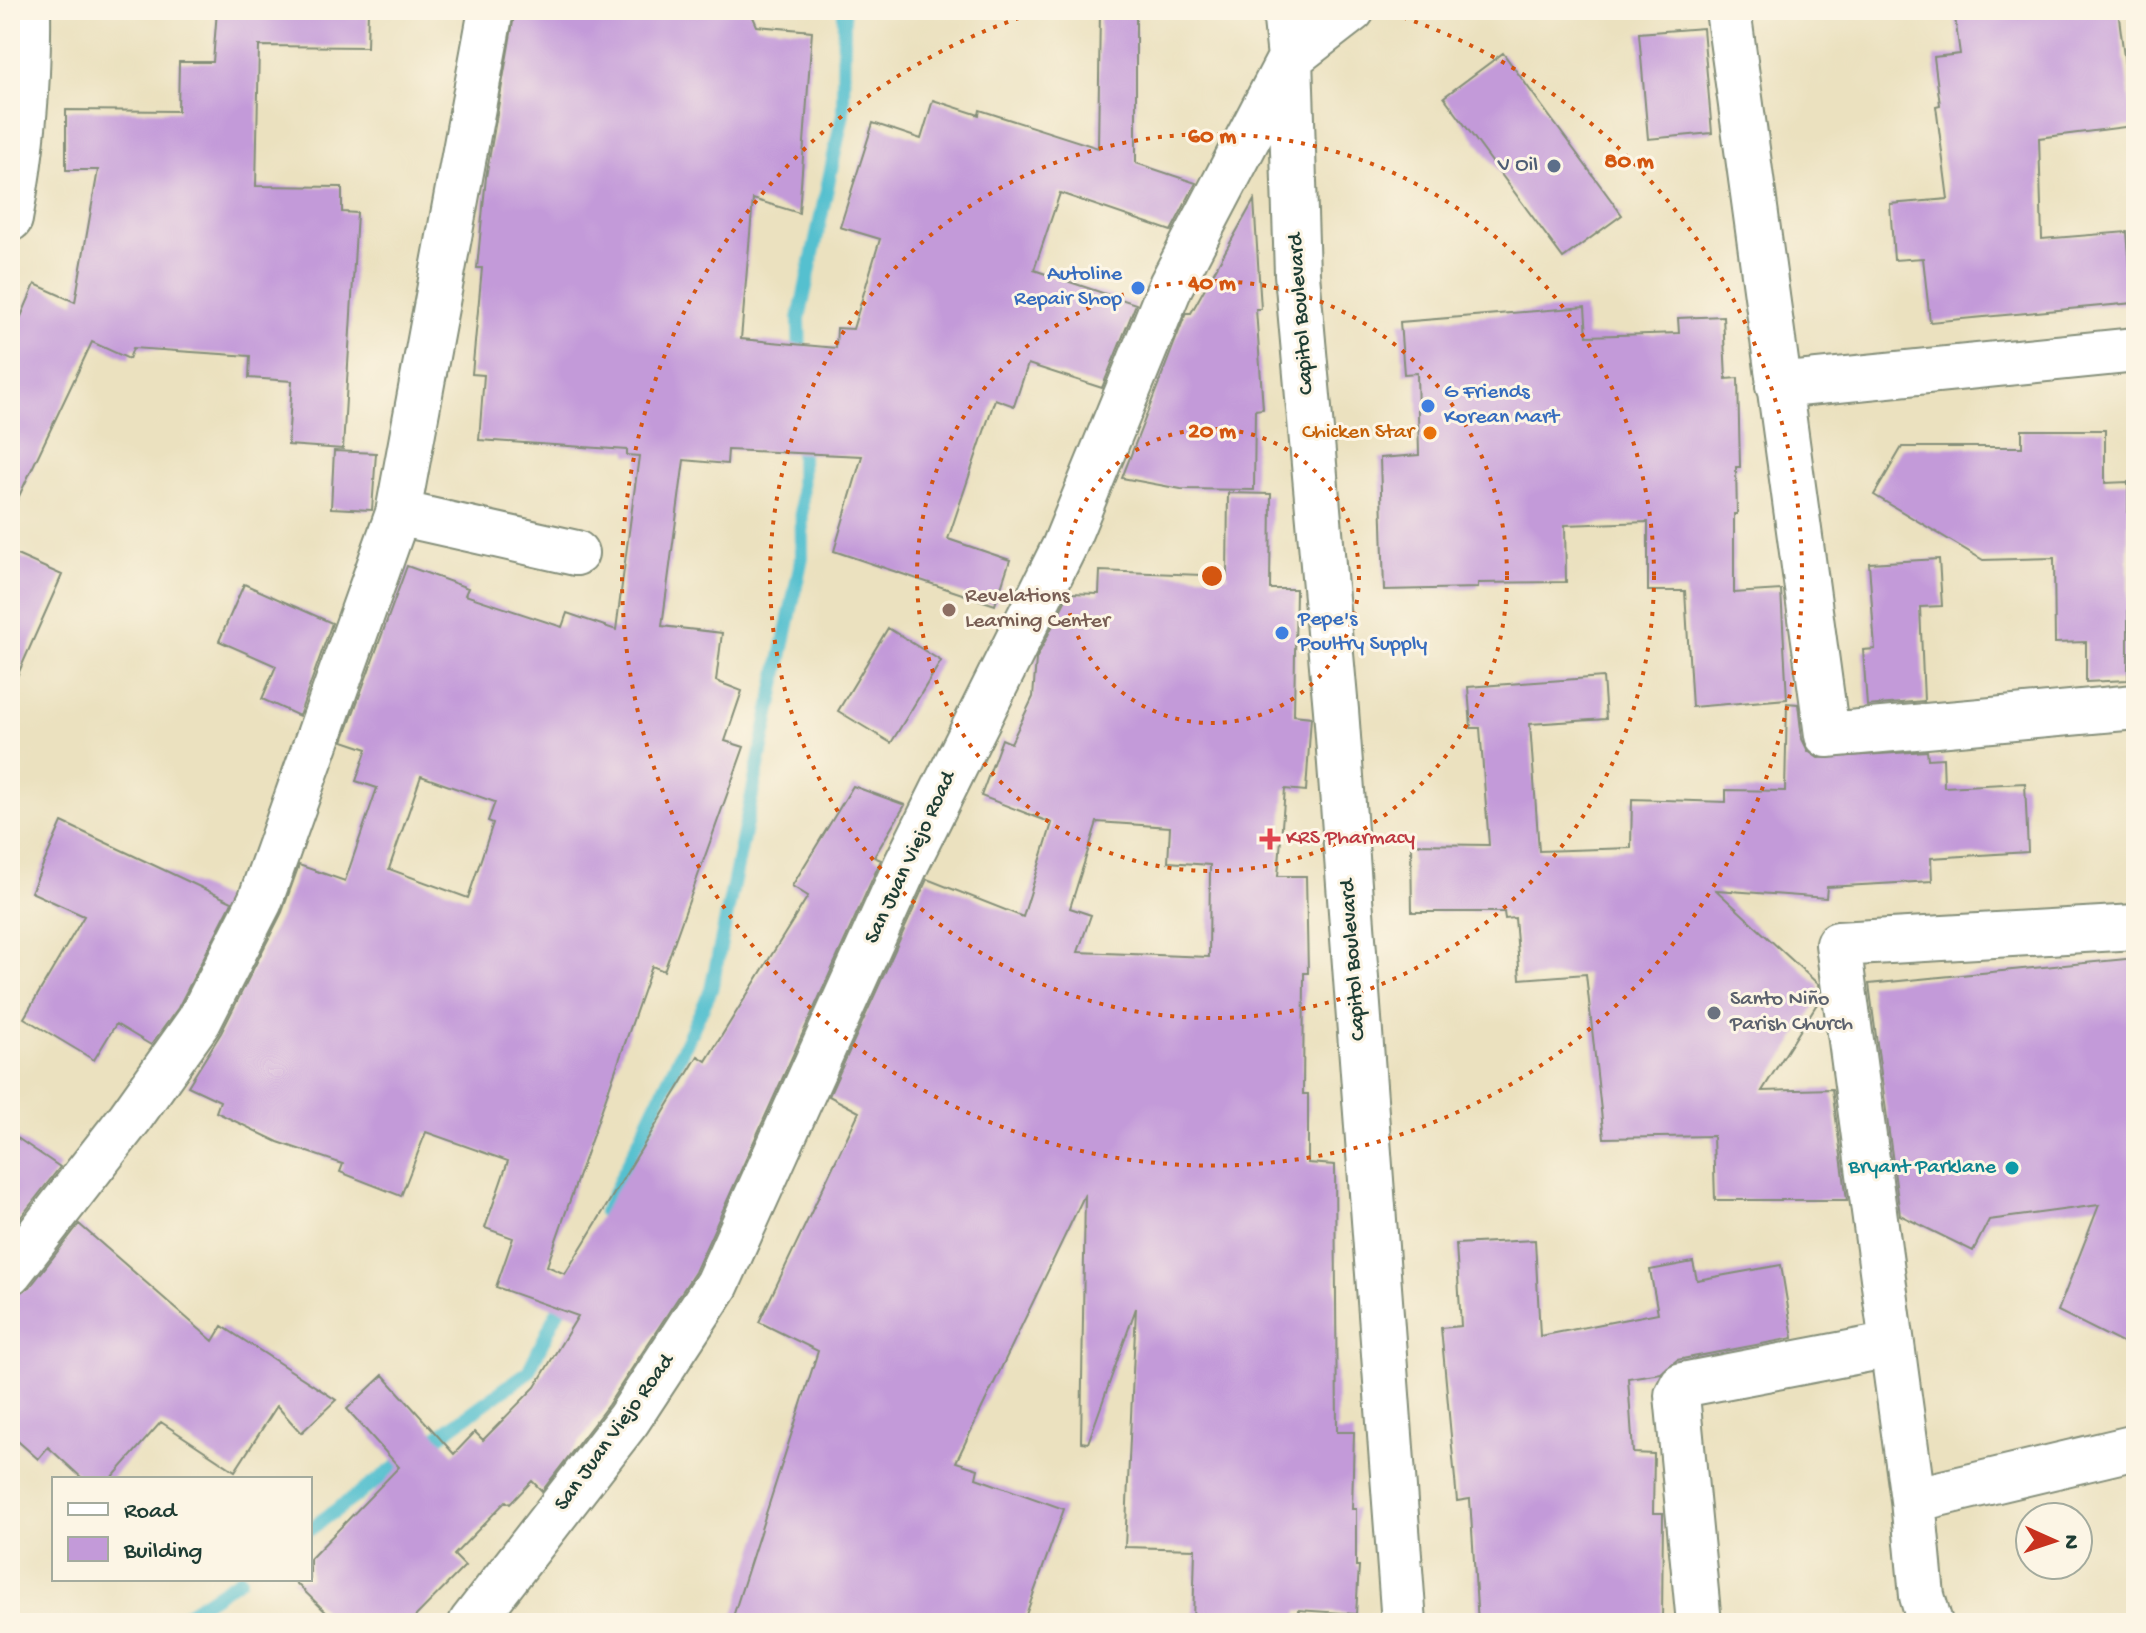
<svg xmlns="http://www.w3.org/2000/svg" width="2146" height="1633" font-family="'Gochi Hand',sans-serif">
<style>
.lines{fill:none;stroke-linecap:round;stroke-linejoin:round}
.stream{stroke:#54c0cf;stroke-width:14}
.building{fill:#c39ad9;fill-rule:evenodd}
.street-casing{stroke:#858f7a;stroke-width:48}
.secondary-casing{stroke:#858f7a;stroke-width:48}
.street{stroke:#fff;stroke-width:44}
.secondary{stroke:#fff;stroke-width:44}
.ring{fill:none;stroke:#d45610;stroke-width:4;stroke-dasharray:4 8}
.service-dot{fill:#5c6f8a;stroke:#fcf5e5;stroke-width:3}
.shop-dot{fill:#3f7fe0;stroke:#fcf5e5;stroke-width:3}
.food-dot{fill:#e8710a;stroke:#fcf5e5;stroke-width:3}
.education-dot{fill:#8d6e63;stroke:#fcf5e5;stroke-width:3}
.health-dot{fill:#e0444e;stroke:#fcf5e5;stroke-width:3}
.worship-dot{fill:#6b7280;stroke:#fcf5e5;stroke-width:3}
.culture-dot{fill:#0f9aa8;stroke:#fcf5e5;stroke-width:3}
.labels{text-anchor:middle;dominant-baseline:central;stroke-width:6;stroke-linejoin:round;paint-order:stroke}
.service-label{font-size:22px;fill:#4e5e75;stroke:#fcf5e5;text-anchor:end}
.shop-label{font-size:22px;fill:#366cbe;stroke:#fcf5e5;text-anchor:start}
.street-label{font-size:22px;fill:#1f3d34;stroke:#fcf5e5}
.food-label{font-size:22px;fill:#c56008;stroke:#fcf5e5;text-anchor:end}
.education-label{font-size:22px;fill:#785e54;stroke:#fcf5e5;text-anchor:start}
.health-label{font-size:22px;fill:#be3a42;stroke:#fcf5e5;text-anchor:start}
.worship-label{font-size:22px;fill:#5b616d;stroke:#fcf5e5;text-anchor:start}
.culture-label{font-size:22px;fill:#0d838f;stroke:#fcf5e5;text-anchor:end}
.centre{fill:#d45610;stroke:#fcf5e5;stroke-width:4}
.ring-label{font-size:24px;text-anchor:middle;font-weight:bold;fill:#d45610;stroke:#fcf5e5;stroke-width:6;stroke-linejoin:round;paint-order:stroke}
</style>
<rect width="100%" height="100%" fill="#fcf5e5"/>
<filter id="ink" filterUnits="userSpaceOnUse"><feTurbulence type="fractalNoise" baseFrequency=".0125" numOctaves="2"/><feDisplacementMap in="SourceGraphic" scale="16" xChannelSelector="R" yChannelSelector="G"/><feConvolveMatrix kernelMatrix="1 2 1 2 8 2 1 2 1" color-interpolation-filters="sRGB"/></filter>
<filter id="wash" filterUnits="userSpaceOnUse"><feTurbulence type="fractalNoise" baseFrequency=".006" numOctaves="4" result="noise"/><feDisplacementMap in="SourceGraphic" scale="32" xChannelSelector="R" yChannelSelector="G"/><feGaussianBlur stdDeviation="1.8" result="paint"/><feColorMatrix in="noise" values="0 0 0 0 0 0 0 0 0 0 0 0 0 0 0 0 0 1.4 0 .05"/><feComposite in="paint" operator="in"/></filter>
<g filter="url(#wash)">
<rect width="100%" height="100%" fill="#ebe1bf"/>
<g class="lines">
<path class="stream" d="M800 361 799 319 843 114 844 10
M605 1212 711 990 802 557 801 434
M310 1529 528 1372 567 1292
M173 1623 240 1579"/>
</g>
<g id="blocks">
<path class="building" d="M217 10H368L367 47 259 46 256 186 342 187V212L357 213 343 449 288 445 292 381 249 378 250 356 133 348 129 359 92 342 10 515V342L35 284 75 302 98 170H66V110L178 111 179 62H213Z
M515 10H750L757 26 812 31 799 213 753 199 741 339 836 348 837 328 853 329 880 239 840 227 873 123 921 139 933 100 979 115 980 110 1098 148 1100 10H1136V163L1196 183 1171 231 1060 193 1034 270 1136 304 1102 388 1028 364 1014 406 995 399 948 539 1010 560 995 605 834 551 862 456 728 450 727 464 684 460 662 626 722 633 716 681 742 691 725 741 744 747 664 971 652 966 547 1266 565 1274 698 1056 706 1061 808 896 792 886 853 786 905 805 874 857 881 860 695 1272 608 1405 542 1491 532 1481 510 1504 506 1501 454 1555 465 1566 409 1623H337L292 1579H310V1559L399 1467 347 1409 383 1375 454 1454 475 1432 483 1440 535 1387 578 1316 496 1287 513 1238 485 1228 508 1161 426 1132 401 1196 340 1172 343 1164 278 1142 216 1112 220 1101 188 1086 221 1033 282 912 299 865 345 881 377 788 356 781 367 749 343 741 407 566 468 588 465 595 562 627 567 613 616 630 639 456 627 455V450L479 440 484 375 472 374 482 268H477L486 177ZM421 776 495 802 488 821 493 823 468 898 389 869Z
M1954 10H2118L2133 126 2039 138 2042 239 2127 232 2133 303 1930 322 1923 258 1894 260 1890 204 1948 199 1936 106 1940 105 1934 57 1960 54Z
M1703 28 1712 133 1648 139 1639 33Z
M1503 53 1622 215 1563 258 1444 97Z
M1254 200 1261 309H1256L1263 409 1255 410 1254 490 1181 489 1122 478 1186 313H1191Z
M1585 307 1587 336 1679 333 1678 318 1723 316 1726 379 1738 378 1740 467H1736L1737 514H1734V593L1781 590 1787 699 1692 707 1685 591H1648V522L1565 525 1566 582 1478 583V588L1384 590 1380 458 1419 455 1417 373 1404 374 1400 322Z
M2022 430H2105V483L2128 482V680L2086 682V642L2055 643 2054 558 1983 560 1874 495 1902 447H2022Z
M334 451 376 453 372 510 331 508Z
M1228 493 1271 494 1270 589H1296L1294 715 1311 717 1306 791 1285 789 1278 876H1306L1308 973H1304L1303 1094H1308V1163L1335 1165 1337 1432H1354L1352 1509H1356V1566H1359L1356 1614 1298 1610V1623H1193L1195 1549 1125 1547 1136 1308 1088 1443 1081 1442 1085 1194 956 1462 978 1469 976 1478 1064 1509 1023 1623H731L818 1351 759 1322 859 1112 829 1096 927 879 1023 917 1052 823 981 796 1002 739 1011 743 1033 697 1036 659 1069 593 1099 594 1100 571 1227 576ZM1097 822 1170 827 1168 862 1210 865 1209 957 1078 952 1091 915 1070 908Z
M10 552 62 575 10 692Z
M1939 559 1942 606 1920 607 1924 701 1867 706 1863 650 1875 649 1869 563Z
M244 584 332 623 299 716 262 699 276 666 219 641Z
M888 628 941 661 891 743 838 711Z
M1603 677 1606 719 1530 724 1539 851 1631 848 1632 799 1726 802V790L1785 791 1787 703 1798 704 1802 739 1808 751 1818 758 1927 751 1928 759 1943 758 1944 787 2025 783 2028 852 1931 858 1932 881 1827 887 1826 898 1716 890 1818 984 1820 999 1762 1091 1832 1089 1847 1200H1715L1713 1136 1604 1138 1586 974 1520 979 1515 918 1505 919 1504 912H1412L1411 844 1489 845 1480 728H1471L1468 687Z
M62 822 232 902 178 1008 151 1045 116 1024 94 1060 24 1018 84 916 31 892Z
M2136 958V1350L2058 1311 2099 1205 1989 1220 1973 1251 1900 1215 1869 984Z
M10 1133 60 1167 10 1231Z
M79 1224 213 1341 222 1326 336 1400 301 1433 277 1406 235 1471 161 1422 111 1479H83L48 1447 38 1459 10 1434V1296L30 1287Z
M1535 1240 1540 1336 1658 1313 1650 1270 1693 1262 1697 1280 1781 1265 1793 1338 1677 1360 1661 1373 1628 1378 1633 1453 1654 1454 1653 1513H1663L1662 1623H1478L1470 1499 1457 1501 1441 1328 1461 1326 1456 1244Z"/>
</g>
</g>
<g filter="url(#ink)">
<use href="#blocks" fill-opacity="0" stroke="#858f7a" stroke-width="2"/>
<g class="lines">
<defs>
<path id="street" d="M1728 10 1827 735 2136 707
M10 219C23 150 29 80 28 10
M1778 386 2136 350
M398 513 576 553
M10 1272 130 1118 199 1021 260 901 398 513 491 10
M1913 1500 2136 1447
M1699 1623 1677 1395 1682 1385 1891 1345
M1930 1623 1922 1596 1913 1500 1838 944 2136 927"/>
<path id="secondary" d="M1285 10 1290 58 1297 274 1336 710 1404 1623
M471 1623 628 1420 717 1284 906 865 1064 547 1171 285 1290 58 1352 10"/>
</defs>
<use href="#street" class="street-casing"/>
<use href="#secondary" class="secondary-casing"/>
<use href="#street" class="street"/>
<use href="#secondary" class="secondary"/>
</g>
</g>
<g class="ring">
<circle cx="1212" cy="576" r="147"/>
<circle cx="1212" cy="576" r="295"/>
<circle cx="1212" cy="576" r="442"/>
<path d="M1380 10A590 590 0 1 1 1044 10"/>
</g>
<circle class="service-dot" cx="1554" cy="166" r="8"/>
<g class="shop-dot">
<circle cx="1138" cy="288" r="8"/>
<circle cx="1428" cy="406" r="8"/>
<circle cx="1282" cy="633" r="8"/>
</g>
<circle class="food-dot" cx="1430" cy="433" r="8"/>
<circle class="education-dot" cx="949" cy="610" r="8"/>
<path class="health-dot" d="M1266 827h8v8h8v8h-8v8h-8v-8h-8v-8h8z"/>
<circle class="worship-dot" cx="1714" cy="1013" r="8"/>
<circle class="culture-dot" cx="2012" cy="1168" r="8"/>
<g class="labels">
<g class="service-label">
<text x="1538" y="166">V Oil</text>
</g>
<g class="shop-label">
<text x="1122" y="275" text-anchor="end">Autoline<tspan x="1122" dy="25">Repair Shop</tspan></text>
<text x="1444" y="393">G Friends<tspan x="1444" dy="25">Korean Mart</tspan></text>
<text x="1298" y="620">Pepe's<tspan x="1298" dy="25">Poultry Supply</tspan></text>
</g>
<g class="street-label">
<text transform="translate(1302 314) rotate(-94)">Capitol Boulevard</text>
<text transform="translate(911 858) rotate(-65)">San Juan Viejo Road</text>
<text transform="translate(1354 960) rotate(-94)">Capitol Boulevard</text>
<text transform="translate(615 1433) rotate(-54)">San Juan Viejo Road</text>
</g>
<g class="food-label">
<text x="1414" y="433">Chicken Star</text>
</g>
<g class="education-label">
<text x="965" y="597">Revelations<tspan x="965" dy="25">Learning Center</tspan></text>
</g>
<g class="health-label">
<text x="1286" y="839">KRS Pharmacy</text>
</g>
<g class="worship-label">
<text x="1730" y="1000">Santo Niño<tspan x="1730" dy="25">Parish Church</tspan></text>
</g>
<g class="culture-label">
<text x="1996" y="1168">Bryant Parklane</text>
</g>
</g>
<circle cx="1212" cy="576" r="12" class="centre"/>
<g class="ring-label">
<text x="1212" y="142">60 m</text>
<text x="1629" y="167">80 m</text>
<text x="1212" y="289">40 m</text>
<text x="1212" y="437">20 m</text>
</g>
<rect width="2146" height="1633" fill="none" stroke="#fcf5e5" stroke-width="40"/>
<rect x="52" y="1477" width="260" height="104" fill="#fcf5e5" stroke="#a4ab9e" stroke-width="2"/>
<rect x="68" y="1503" width="40" height="12" fill="#ffffff" stroke="#a4ab9e" stroke-width="2"/>
<text x="124" y="1517" font-size="24" fill="#1f3d34">Road</text>
<rect x="68" y="1537" width="40" height="24" fill="#c39ad9" stroke="#a4ab9e" stroke-width="2"/>
<text x="124" y="1557" font-size="24" fill="#1f3d34">Building</text>
<g transform="translate(2054 1541) rotate(93)"><circle r="38" fill="#fcf5e5" stroke="#a4ab9e" stroke-width="2"/>
<path d="M0-6L14 30L0 20L-14 30Z" fill="#c8321e"/>
<text y="-12" font-size="22" font-weight="bold" text-anchor="middle" fill="#1f3d34">N</text>
</g>
</svg>
